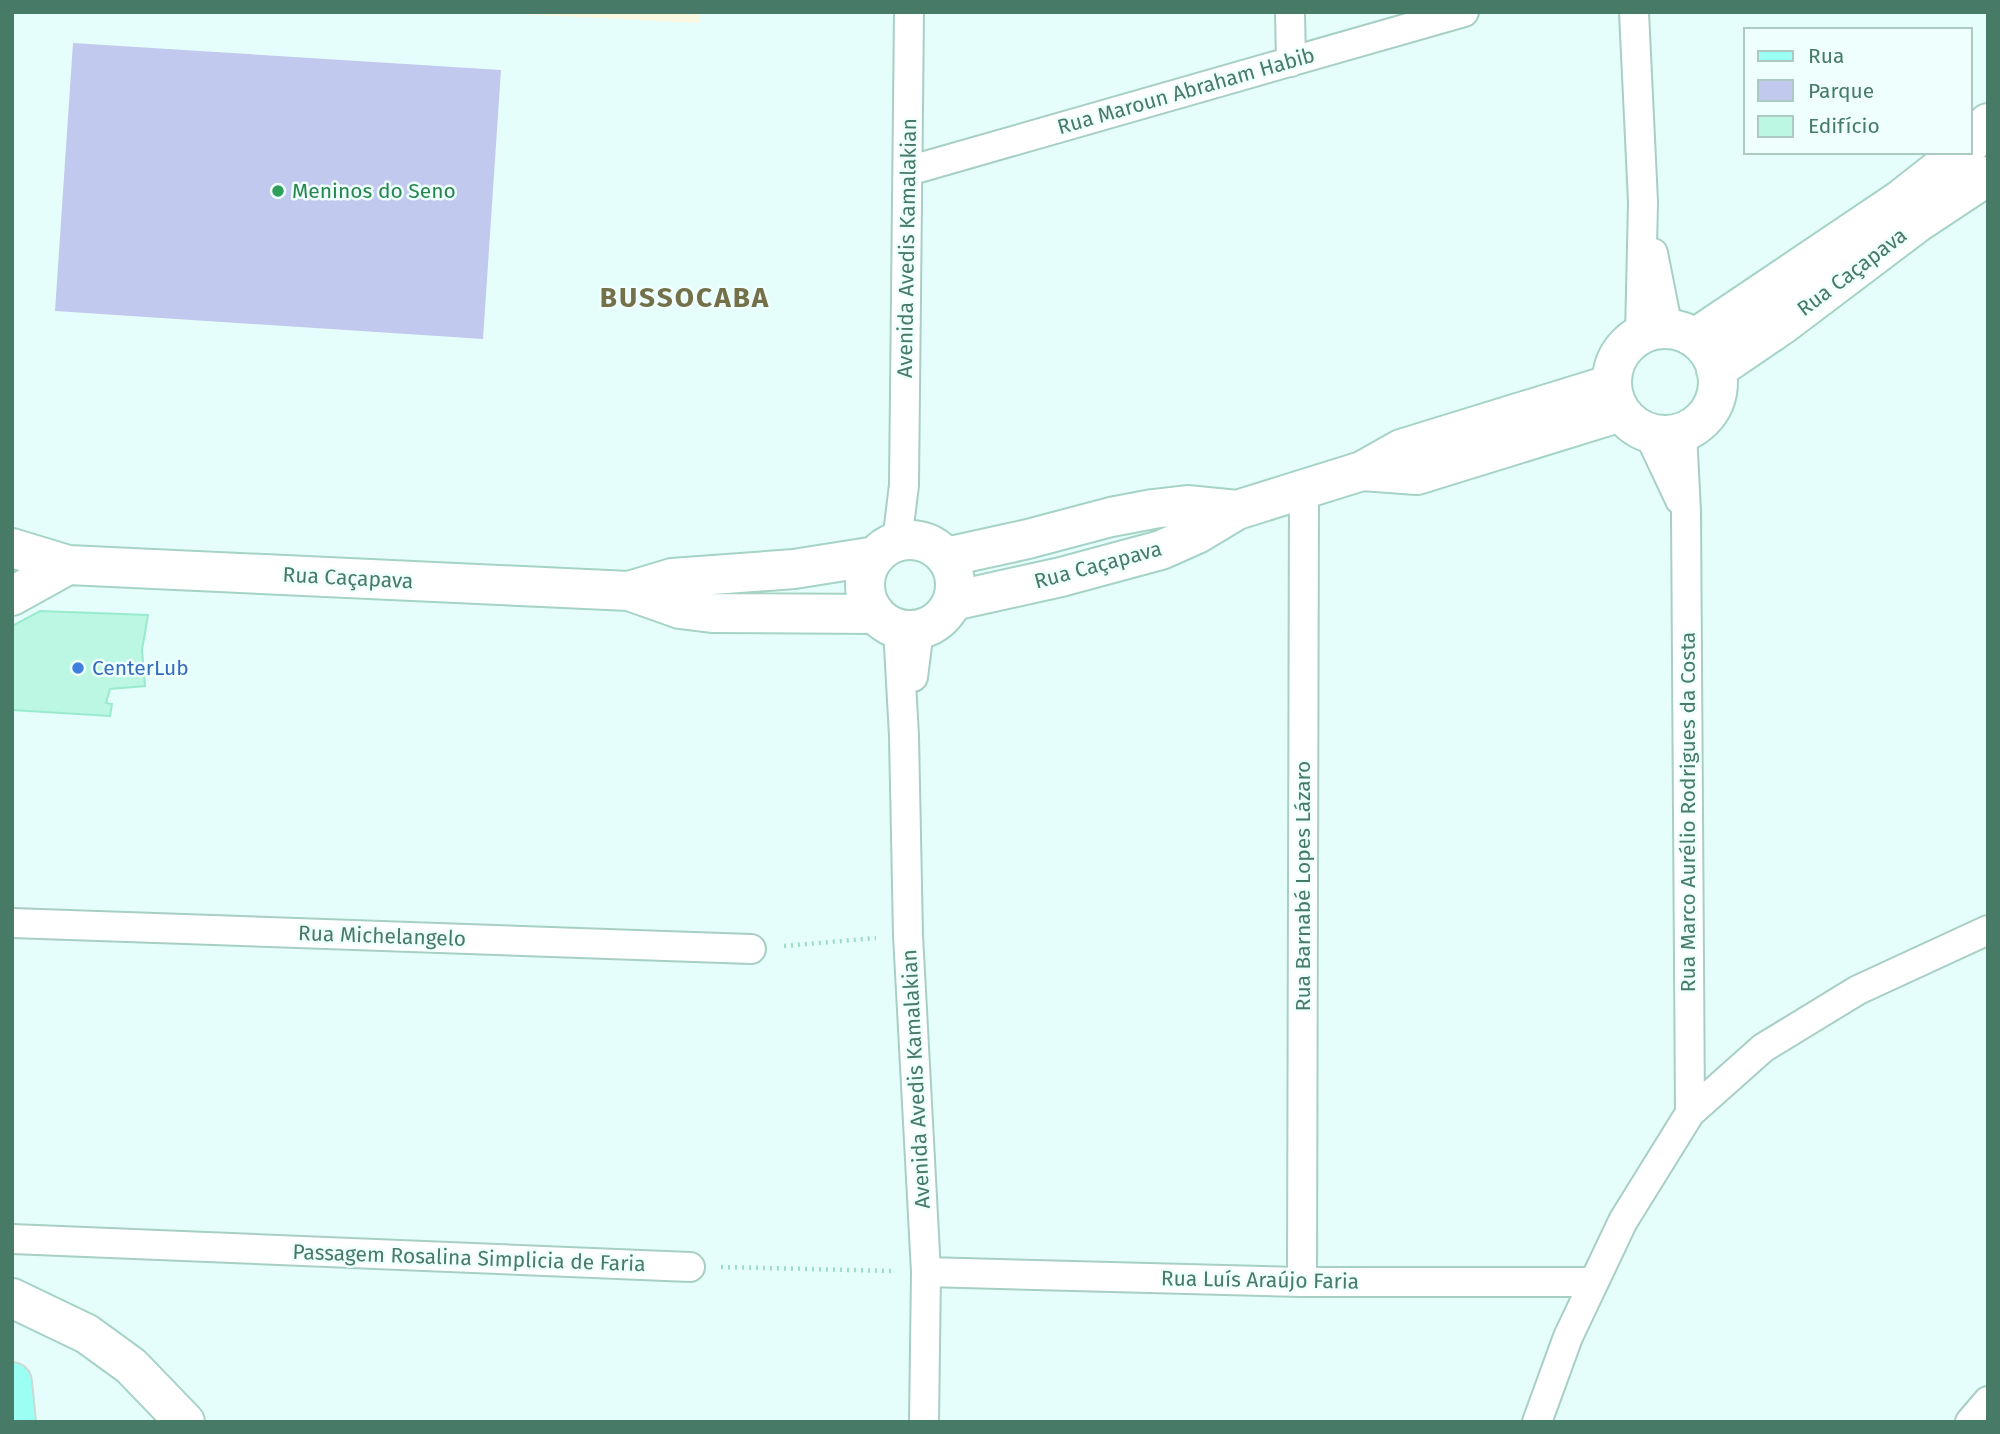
<svg xmlns="http://www.w3.org/2000/svg" width="2000" height="1434" font-family="'Fira Sans',sans-serif">
<style>
.education{fill:#fbf8e2}
.green{fill:#c2c9ee}
.building{fill:#bbf7e2;stroke:#99ebce;stroke-width:2}
.lines{fill:none;stroke-linecap:round;stroke-linejoin:round}
.street-casing{stroke:#a7cfc4;stroke-width:32}
.secondary-casing{stroke:#a5d3c5;stroke-width:42}
.primary-casing{stroke:#cbdad4;stroke-width:42}
.path{stroke:#9ddcc6;stroke-width:4.5;stroke-dasharray:2 5;stroke-linecap:butt}
.street{stroke:#fff;stroke-width:28}
.secondary{stroke:#fff;stroke-width:38}
.primary{stroke:#9cfff4;stroke-width:38}
.leisure-dot{fill:#2e9e5b;stroke:#eefffd;stroke-width:2.5}
.shop-dot{fill:#3f7fe0;stroke:#eefffd;stroke-width:2.5}
.labels{text-anchor:middle;dominant-baseline:central;stroke-width:5;stroke-linejoin:round;paint-order:stroke}
.street-label{font-size:21px;fill:#477b67;stroke:#eefffd}
.leisure-label{font-size:21px;fill:#27864d;stroke:#eefffd;text-anchor:start}
.shop-label{font-size:21px;fill:#366cbe;stroke:#eefffd;text-anchor:start}
.district-label{font-size:28px;font-weight:bold;letter-spacing:2px;fill:#74714a;stroke:#eefffd}
</style>
<rect width="100%" height="100%" fill="#e6fefb"/>
<path class="education" d="M479 12H699L700 23Z"/>
<path class="green" d="M73 43 501 70 483 339 55 311Z"/>
<path class="building" d="M40 611 148 615 142 650 145 686 110 689 106 703 112 704 110 716 12 710V626Z"/>
<g class="lines">
<defs>
<path id="street" d="M1290 12 1291 62
M1634 12 1643 202 1640 335
M908 171 1464 12
M1653 253 1668 329
M1648 432 1680 500
M1682 432 1686 512 1690 1113
M897 542 904 485 909 12
M898 628 904 736 908 935 926 1272 924 1422
M913 677 919 630
M12 923 751 949
M12 1239 690 1267
M926 1272 1302 1282H1594
M1302 1282 1304 490
M1537 1422 1568 1337 1623 1221 1690 1113 1763 1048 1858 990 1988 930
M1970 1422 1988 1401"/>
<path id="secondary" d="M1970 144 1988 123
M1612 382a53 53 0 1 1 106 0a53 53 0 1 1-106 0Z
M1695 338 1900 200 1961 152
M1716 370 1782 325 1917 223 1988 176
M1362 471 1417 475 1621 412
M865 585a45 45 0 1 1 90 0a45 45 0 1 1-90 0Z
M12 548 68 565 629 591 680 609 712 613 876 614
M946 557 1028 539 1111 517 1153 509 1187 505 1237 510
M629 591 672 578 794 569 876 556
M12 596 68 565
M953 601 1061 577 1161 550 1197 534 1237 510 1362 471 1401 449 1612 384
M12 1298 87 1334 131 1366 185 1422"/>
<path id="primary" d="M12 1382 16 1422"/>
</defs>
<use href="#street" class="street-casing"/>
<use href="#secondary" class="secondary-casing"/>
<use href="#primary" class="primary-casing"/>
<path class="path" d="M784 946 876 938
M721 1267 894 1271"/>
<use href="#street" class="street"/>
<use href="#secondary" class="secondary"/>
<use href="#primary" class="primary"/>
</g>
<circle class="leisure-dot" cx="278" cy="191" r="7"/>
<circle class="shop-dot" cx="78" cy="668" r="7"/>
<g class="labels">
<g class="street-label">
<text transform="translate(1186 91) rotate(-16)">Rua Maroun Abraham Habib</text>
<text transform="translate(907 248) rotate(-89)">Avenida Avedis Kamalakian</text>
<text transform="translate(1852 272) rotate(-37)">Rua Caçapava</text>
<text transform="translate(1098 565) rotate(-15)">Rua Caçapava</text>
<text transform="translate(348 578) rotate(3)">Rua Caçapava</text>
<text transform="translate(1688 812) rotate(-90)">Rua Marco Aurélio Rodrigues da Costa</text>
<text transform="translate(1303 886) rotate(-90)">Rua Barnabé Lopes Lázaro</text>
<text transform="translate(382 936) rotate(2)">Rua Michelangelo</text>
<text transform="translate(916 1079) rotate(-93)">Avenida Avedis Kamalakian</text>
<text transform="translate(469 1258) rotate(2)">Passagem Rosalina Simplicia de Faria</text>
<text transform="translate(1260 1280) rotate(1)">Rua Luís Araújo Faria</text>
</g>
<g class="leisure-label">
<text x="292" y="191">Meninos do Seno</text>
</g>
<g class="shop-label">
<text x="92" y="668">CenterLub</text>
</g>
<g class="district-label">
<text x="685" y="297">BUSSOCABA</text>
</g>
</g>
<rect width="2000" height="1434" fill="none" stroke="#477b67" stroke-width="28"/>
<rect x="1744" y="28" width="228" height="126" fill="#eefffd" stroke="#abcac1" stroke-width="2"/>
<rect x="1758" y="51" width="35" height="10" fill="#9cfff4" stroke="#abcac1" stroke-width="2"/>
<text x="1808" y="63" font-size="21" fill="#477b67">Rua</text>
<rect x="1758" y="80" width="35" height="21" fill="#c2c9ee" stroke="#abcac1" stroke-width="2"/>
<text x="1808" y="98" font-size="21" fill="#477b67">Parque</text>
<rect x="1758" y="116" width="35" height="21" fill="#bbf7e2" stroke="#abcac1" stroke-width="2"/>
<text x="1808" y="133" font-size="21" fill="#477b67">Edifício</text>
</svg>
